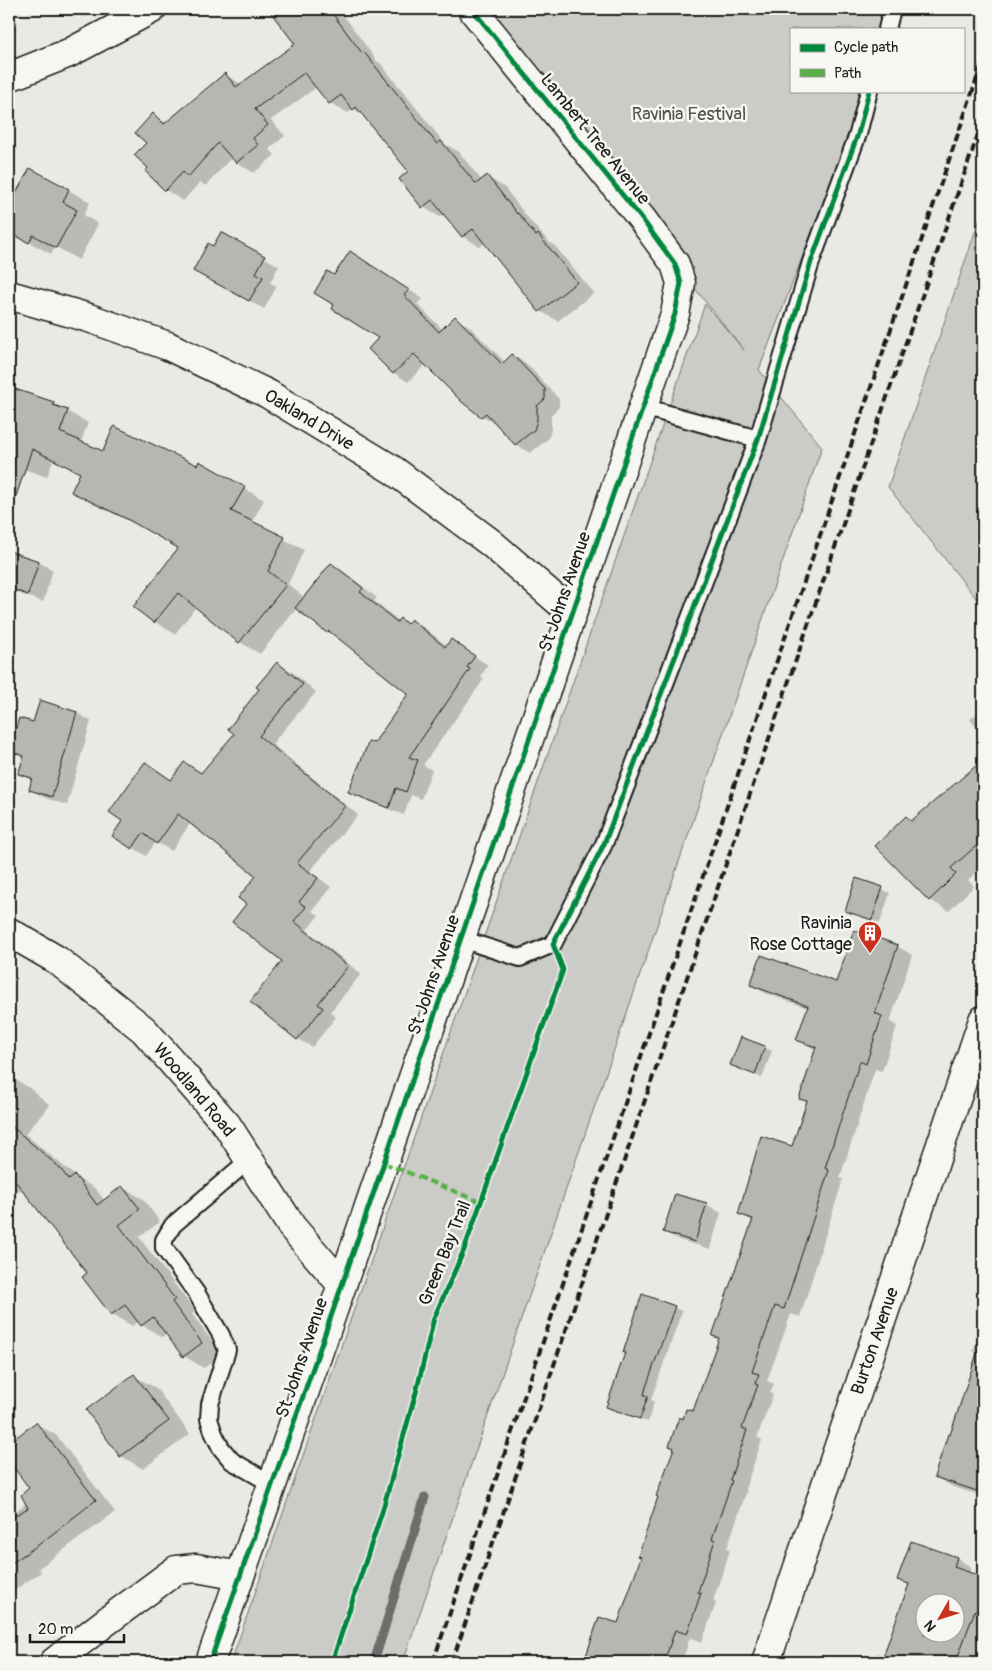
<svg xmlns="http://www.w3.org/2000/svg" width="992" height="1671" font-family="Pangolin,sans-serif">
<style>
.green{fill:#cbcbc7;stroke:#747472}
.shadow{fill:#0003;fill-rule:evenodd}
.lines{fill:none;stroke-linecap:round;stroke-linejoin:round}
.stream{stroke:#6d6d6c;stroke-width:9}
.building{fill:#b6b6b3;stroke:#1c1c1c;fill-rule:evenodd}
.service-casing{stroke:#1c1c1c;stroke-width:20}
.minor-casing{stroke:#1c1c1c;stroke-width:31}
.service{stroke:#f6f6f2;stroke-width:16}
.minor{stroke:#f6f6f2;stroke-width:28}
.rail{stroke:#1c1c1c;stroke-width:4;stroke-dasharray:8 4;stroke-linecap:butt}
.quiet{stroke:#55b145;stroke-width:4;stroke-dasharray:8 4;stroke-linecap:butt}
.cycleway-casing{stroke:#f6f6f2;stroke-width:8}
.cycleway{stroke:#00873e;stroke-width:5}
.labels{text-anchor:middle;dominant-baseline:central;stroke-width:5;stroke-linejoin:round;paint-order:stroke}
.park-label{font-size:18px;fill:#51514f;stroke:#f6f6f2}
.street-label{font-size:18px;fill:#1c1c1c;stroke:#f6f6f2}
.poi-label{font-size:18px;fill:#1c1c1c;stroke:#f6f6f2;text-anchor:end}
</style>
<rect width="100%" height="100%" fill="#e9e9e5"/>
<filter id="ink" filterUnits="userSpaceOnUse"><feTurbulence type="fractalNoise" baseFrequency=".02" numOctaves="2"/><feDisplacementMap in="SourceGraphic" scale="10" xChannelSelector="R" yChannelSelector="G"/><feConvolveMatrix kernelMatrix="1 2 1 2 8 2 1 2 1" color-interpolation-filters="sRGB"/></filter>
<g filter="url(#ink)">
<path class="green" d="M472 9H897L890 29H791V91H866L759 370 822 447 403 1662H231L705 304 744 350Z
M983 209V607L888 487Z"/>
<path class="shadow" d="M277 9H339L377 61 381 64 445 144 459 152 482 181 487 177 504 187 532 223 549 242 555 246 594 293 558 321 540 311 485 242 480 247 463 236 445 214 440 217 423 207 410 172 364 115 353 109 348 113 330 103 317 87 271 120 285 136 269 149 275 155 254 173 236 162 232 157 206 186 200 182 183 201 166 190 147 171 150 168 147 142 153 115 167 123 225 75 241 84 296 44 273 12Z
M30 169 90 202 84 215 98 224 79 260 56 247 51 254 9 231V191L17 195Z
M221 233 279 266 270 283 277 286 264 309 209 279 213 248Z
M364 261 423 299 417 304 443 330 455 318 469 326 505 362 513 356 527 364 559 399V407L551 415V430L548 439 530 453 515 444 497 424 482 416 462 401 426 364 408 382 394 373 370 349 380 338 336 305 335 277Z
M9 388 54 404 88 423 81 442 103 453 197 466 200 462 264 500 252 522 304 550 288 584 305 598 332 564 346 573 377 598 374 601 399 621 408 625 412 621 426 629 447 646 451 641 488 665 481 676 484 679 423 765 432 770 421 799 411 795 404 815 365 800 350 792 374 744 410 694 342 641 328 632 297 608 260 654 240 642 196 607 175 634 155 622 134 606 179 548 148 530 93 504 73 492 81 474 53 460 47 477 9 464Z
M9 552 39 562 53 570 43 602 9 590Z
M277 663 291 671 316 692 272 744 358 815 310 871 331 887 312 911 319 915 307 930 361 974 330 1012 336 1017 312 1047 298 1039 252 1002 284 961 248 904 258 875 191 822 172 851 156 842 146 856 114 835 172 781 202 774 236 734Z
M983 709V736L970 719Z
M77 713 91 721 67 805 45 798 30 789 33 781 20 773 25 759 10 750 34 724Z
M983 762V866L968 880 974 886 949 911 930 900 876 846 906 817 913 821Z
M857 879 890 893 880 923 853 914 846 910Z
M897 946 912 955 890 1022 897 1026 882 1071 875 1069 840 1178 843 1179 800 1317 791 1314 767 1381 774 1384 770 1393 773 1395 757 1437 762 1440 745 1489 747 1490 727 1548 730 1550 713 1601 716 1603 702 1642 690 1637 682 1662H600L588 1655 619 1625 643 1557 684 1420 694 1413 720 1339 714 1335 753 1222 739 1213 793 1148 807 1102 800 1098 816 1050 798 1040 808 1008 767 994 751 985 837 984Z
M741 1038 772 1051 762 1078 731 1065Z
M9 1076 28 1087 50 1105 25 1134 79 1179 96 1189 105 1201 122 1187 143 1199 160 1222 139 1237 195 1311 192 1314 222 1355 204 1368 184 1356 167 1333 162 1337 142 1325 139 1321 132 1326 112 1314 89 1273 22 1187 9 1202Z
M706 1204 721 1213 710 1249 679 1240 665 1232Z
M643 1296 682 1311 651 1400 654 1402 648 1422 614 1411 607 1407 626 1353Z
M983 1323V1496L953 1487 935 1477 951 1437 979 1354 973 1351Z
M134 1376 156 1388 190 1434 143 1469 121 1456 88 1411Z
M36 1424 56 1435 115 1512 39 1568 41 1572 9 1594V1516L27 1503 31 1488 9 1459V1445Z
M957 1558 971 1567 969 1574 983 1579V1636L974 1662H873L876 1653 884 1656 910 1586 899 1579ZM924 1604H954V1634H924Z"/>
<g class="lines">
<path class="stream" d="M374 1662 425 1497"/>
</g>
<path class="building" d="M268 9H329L362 53 364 52 437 144 441 141 476 184 487 175 517 214 518 213 536 236 538 234 577 282 539 312 473 229 462 237 432 200 422 208 399 179 408 171 356 107 353 110 341 95 329 104 304 73 255 109 268 125 253 138 258 145 236 163 218 143 188 177 183 172 165 191 145 171 148 168 134 155 146 143 135 133 153 113 164 124 225 73 236 87 295 44Z
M30 168 69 189 63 202 77 210 56 248 33 235 29 243 9 232V189L16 193Z
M221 232 265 256 256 273 263 277 249 301 193 271 208 243 213 246Z
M350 251 409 290 404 295 439 332 455 316 502 364 512 354 545 389V399L537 406V421L534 430 515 445 486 413 481 417 462 402 414 354 393 374 368 349 378 338 332 309 334 305 314 293 327 271 334 275Z
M9 387 54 402 53 405 68 410 60 432 103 451 114 426 197 465 199 461 245 487 231 511 285 537 268 571 286 585 239 643 178 593 154 623 133 607 178 548 127 519 71 492 80 473 32 449 13 505H9Z
M9 551 39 561 28 595 9 588Z
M331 563 363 588 360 592 397 622 400 618 407 624 411 619 445 647 451 639 475 656 467 667 470 669 409 757 418 760 406 792 396 788 389 808 348 792 369 741 374 743 408 694 329 631 327 633 295 608Z
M277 662 303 684 259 736 345 806 297 863 318 878 299 902 306 907 294 921 348 966 318 1004 323 1008 297 1040 250 1002 282 961 232 922 246 904 238 898 256 876 178 814 157 844 143 833 132 849 112 836 122 821 109 812 145 762 171 780 184 762 201 773 234 734 228 729 259 689 256 687Z
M40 700 77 712 52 797 29 790 32 778 18 774 24 756 9 751 19 718 33 722Z
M983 760V840L951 868 956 874 929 901 875 846 906 816 911 821Z
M856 878 883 887 872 920 845 911Z
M854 930 898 945 875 1013 882 1016 866 1064 860 1061 825 1168 829 1170 784 1309 775 1306 752 1372 759 1374 755 1384 758 1385 742 1428 747 1430 730 1480 732 1481 712 1539 715 1540 698 1592 701 1593 687 1634 675 1630 664 1662H605L586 1656 599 1617 618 1623 641 1557 638 1556 658 1497 656 1496 674 1448 669 1446 679 1417 683 1419 686 1409 693 1411 719 1338 712 1336 753 1219 738 1214 761 1136 792 1146 807 1101 799 1099 816 1047 796 1040 808 1006 750 985 761 955 836 982Z
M741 1037 765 1046 755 1075 730 1065Z
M9 1124 59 1167 69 1180 75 1175 97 1205 122 1186 140 1209 119 1225 175 1299 172 1302 202 1343 183 1357 153 1317 141 1326 125 1305 111 1315 82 1277 87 1273 9 1173Z
M675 1194 707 1203 695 1242 663 1232Z
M642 1294 675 1306 646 1387 644 1395 648 1396 640 1419 606 1407 625 1353H623Z
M978 1350 983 1351V1493L934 1477 948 1434 950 1435Z
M134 1374 169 1421 120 1457 86 1410Z
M36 1422 96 1500 41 1543 9 1565V1519L28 1508 21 1495 29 1488 9 1461V1443Z
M911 1541 957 1557 954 1567 983 1577V1613L975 1610 956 1662H881L909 1584 897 1580ZM924 1604H954V1634H924Z"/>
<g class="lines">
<defs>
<path id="service" d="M887 29 892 9
M643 407 758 439
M461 939 520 958 553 944 604 844 758 439 811 262 858 134 869 91
M249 1160 173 1225 164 1240V1248L197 1294 221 1335 227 1350 210 1404 209 1419 214 1434 221 1448 232 1461 272 1484"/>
<path id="minor" d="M9 77 69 53 152 9
M9 295 89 318 168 346 268 394 393 470 491 543 572 613
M9 932 57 960 144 1030 227 1125 292 1227 342 1285
M54 1662 107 1621 176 1570 196 1568 240 1576
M210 1662 342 1285 643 407 675 314 681 283 675 264 642 219 472 9
M766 1662 983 1020"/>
</defs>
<use href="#service" class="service-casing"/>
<use href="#minor" class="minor-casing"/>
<use href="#service" class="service"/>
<use href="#minor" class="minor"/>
<path class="rail" d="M433 1662 983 61
M452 1662 807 628 983 120"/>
<path class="quiet" d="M384 1163 481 1202"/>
<defs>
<path id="cycleway" d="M210 1662 342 1285 643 407 675 314 681 283 675 264 642 219 472 9
M332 1662 382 1512 417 1389 434 1318 464 1250 563 970 553 944 604 844 758 439 811 262 858 134 869 91"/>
</defs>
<use href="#cycleway" class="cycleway-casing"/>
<use href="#cycleway" class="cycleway"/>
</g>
</g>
<defs>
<symbol id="building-pin" viewBox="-11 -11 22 30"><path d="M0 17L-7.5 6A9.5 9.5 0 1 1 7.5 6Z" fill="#c8321e" stroke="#f6f6f2"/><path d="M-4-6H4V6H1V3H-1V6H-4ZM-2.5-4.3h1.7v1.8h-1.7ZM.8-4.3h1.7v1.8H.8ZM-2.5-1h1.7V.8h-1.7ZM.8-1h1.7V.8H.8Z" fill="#fff"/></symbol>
</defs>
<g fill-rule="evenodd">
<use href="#building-pin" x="856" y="919" width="28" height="38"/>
</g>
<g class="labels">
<g class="park-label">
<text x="689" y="114">Ravinia Festival</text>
</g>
<g class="street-label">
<text transform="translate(595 139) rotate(51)">Lambert Tree Avenue</text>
<text transform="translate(309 420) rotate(31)">Oakland Drive</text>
<text transform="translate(565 592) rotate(-71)">St Johns Avenue</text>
<text transform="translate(434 975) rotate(-71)">St Johns Avenue</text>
<text transform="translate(194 1090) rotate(50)">Woodland Road</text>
<text transform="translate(445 1253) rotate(-68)">Green Bay Trail</text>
<text transform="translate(875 1341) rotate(-71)">Burton Avenue</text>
<text transform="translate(302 1358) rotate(-71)">St Johns Avenue</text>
</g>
<g class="poi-label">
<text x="852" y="923">Ravinia<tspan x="852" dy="21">Rose Cottage</tspan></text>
</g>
</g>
<rect width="992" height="1671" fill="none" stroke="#f6f6f2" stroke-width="30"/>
<rect x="15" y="15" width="962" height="1641" fill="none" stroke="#1c1c1c" stroke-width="2" filter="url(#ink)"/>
<rect x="790" y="28" width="175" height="65" fill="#f6f6f2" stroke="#9f9f9c"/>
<rect x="800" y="44" width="25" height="8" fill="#00873e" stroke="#9f9f9c"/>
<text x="834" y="52" font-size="15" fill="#1c1c1c">Cycle path</text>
<rect x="800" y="69" width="25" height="8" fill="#55b145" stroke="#9f9f9c"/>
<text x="834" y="78" font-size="15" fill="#1c1c1c">Path</text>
<g transform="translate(940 1618) rotate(231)"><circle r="24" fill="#f6f6f2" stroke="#9f9f9c"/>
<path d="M0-4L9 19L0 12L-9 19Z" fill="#c8321e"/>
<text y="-8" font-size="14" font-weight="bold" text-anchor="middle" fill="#1c1c1c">N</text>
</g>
<path d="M30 1634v8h94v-8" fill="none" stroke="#1c1c1c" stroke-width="2.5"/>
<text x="38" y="1634" font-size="15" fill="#1c1c1c" stroke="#f6f6f2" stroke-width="4" paint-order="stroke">20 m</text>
</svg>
